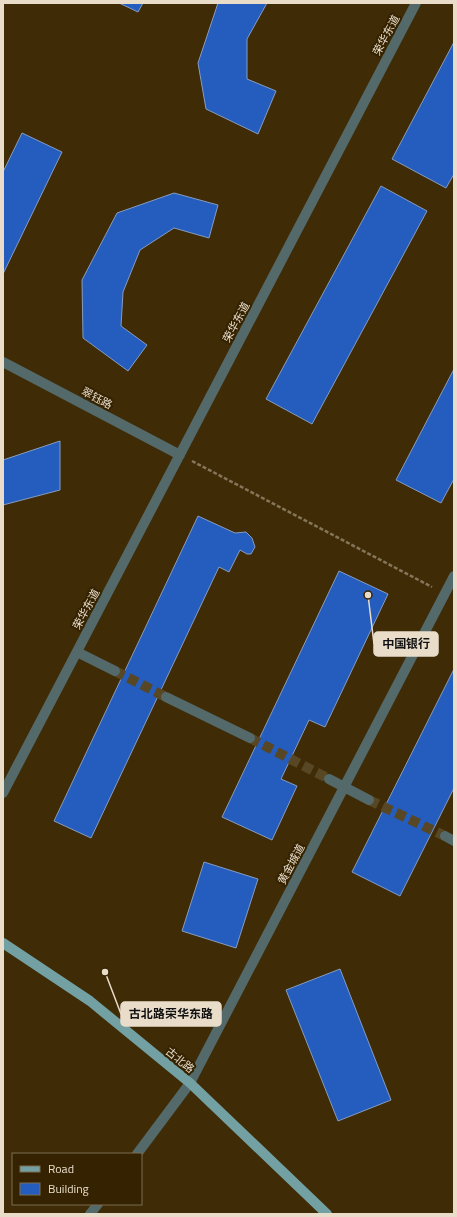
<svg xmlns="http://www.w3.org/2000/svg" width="457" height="1217" font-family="'Titillium Web','Noto Sans SC',sans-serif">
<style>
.building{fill:#245dbe;stroke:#869cbf}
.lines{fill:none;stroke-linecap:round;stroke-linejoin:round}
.minor-tunnel{stroke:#584724;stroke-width:10;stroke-dasharray:10 5;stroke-linecap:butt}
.path{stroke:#867659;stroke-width:2.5;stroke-dasharray:4 2;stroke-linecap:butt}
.minor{stroke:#53696a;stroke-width:10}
.major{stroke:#73a1a3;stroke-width:10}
.labels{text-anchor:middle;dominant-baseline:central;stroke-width:4;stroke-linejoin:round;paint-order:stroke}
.street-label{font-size:11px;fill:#e9ddca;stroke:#342200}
.leader{fill:none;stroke:#e9ddca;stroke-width:1.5}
.callout-dot{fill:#e9ddca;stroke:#342200;stroke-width:1.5}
.callout{fill:#e9ddca;stroke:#e9ddca;stroke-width:1.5}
.callout-label{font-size:12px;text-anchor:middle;font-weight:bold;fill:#111}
</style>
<rect width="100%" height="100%" fill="#3f2c07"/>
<path class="building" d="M119 3H143L138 12Z
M218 3H267L247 39V79L276 91 258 134 206 109 198 63Z
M454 42V174L446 188 392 159Z
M22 133 62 152 3 274V172Z
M381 186 427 211 312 424 266 399Z
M174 193 218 205 209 238 174 228 140 250 123 292 121 326 147 345 128 371 83 338 82 280 117 213Z
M454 369V479L441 503 396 480Z
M60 441V490L3 505V460Z
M198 516 235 533 246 532 252 538 255 547 251 554H247L240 550 229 572 219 567 91 838 54 821Z
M339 571 388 594 325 727 309 720 281 779 297 786 272 840 222 817Z
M454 669V788L400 896 352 872Z
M204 862 258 879 236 948 182 931Z
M340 969 391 1100 338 1121 286 990Z"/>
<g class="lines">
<path class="minor-tunnel" d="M115 671 166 697
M250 738 329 779
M369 800 445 836"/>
<path class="path" d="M192 461 432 587"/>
<path class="minor" d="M3 362 180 455
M77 652 115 671
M166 697 250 738
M329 779 369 800
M3 793 416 3
M445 836 454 841
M137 1154 190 1083 454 576
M90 1214 98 1204"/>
<path class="major" d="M3 943 90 1001 190 1083 327 1214"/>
</g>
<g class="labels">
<g class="street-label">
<text transform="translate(386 35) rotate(-62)">荣华东道</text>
<text transform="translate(236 322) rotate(-62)">荣华东道</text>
<text transform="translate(97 398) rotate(28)">翠钰路</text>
<text transform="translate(86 609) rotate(-62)">荣华东道</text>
<text transform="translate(291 864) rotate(-62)">黄金城道</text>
<text transform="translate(180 1060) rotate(39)">古北路</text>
</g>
</g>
<path class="leader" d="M368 595L374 644M105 972L121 1014"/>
<g class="callout-dot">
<circle cx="368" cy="595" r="4"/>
<circle cx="105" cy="972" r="4"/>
</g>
<g class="callout">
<rect x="374" y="632" width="64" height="24" rx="4"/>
<rect x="121" y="1002" width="100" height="24" rx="4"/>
</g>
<g class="callout-label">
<text x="406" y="648">中国银行</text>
<text x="171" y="1018">古北路荣华东路</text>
</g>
<rect width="457" height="1217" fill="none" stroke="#e9ddca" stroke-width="8"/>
<rect x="12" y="1153" width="130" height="52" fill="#342200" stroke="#7c6d51"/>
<rect x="20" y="1166" width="20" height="6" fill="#73a1a3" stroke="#7c6d51"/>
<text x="48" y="1173" font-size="12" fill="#e9ddca">Road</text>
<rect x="20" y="1183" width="20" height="12" fill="#245dbe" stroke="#7c6d51"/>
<text x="48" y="1193" font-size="12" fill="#e9ddca">Building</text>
</svg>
